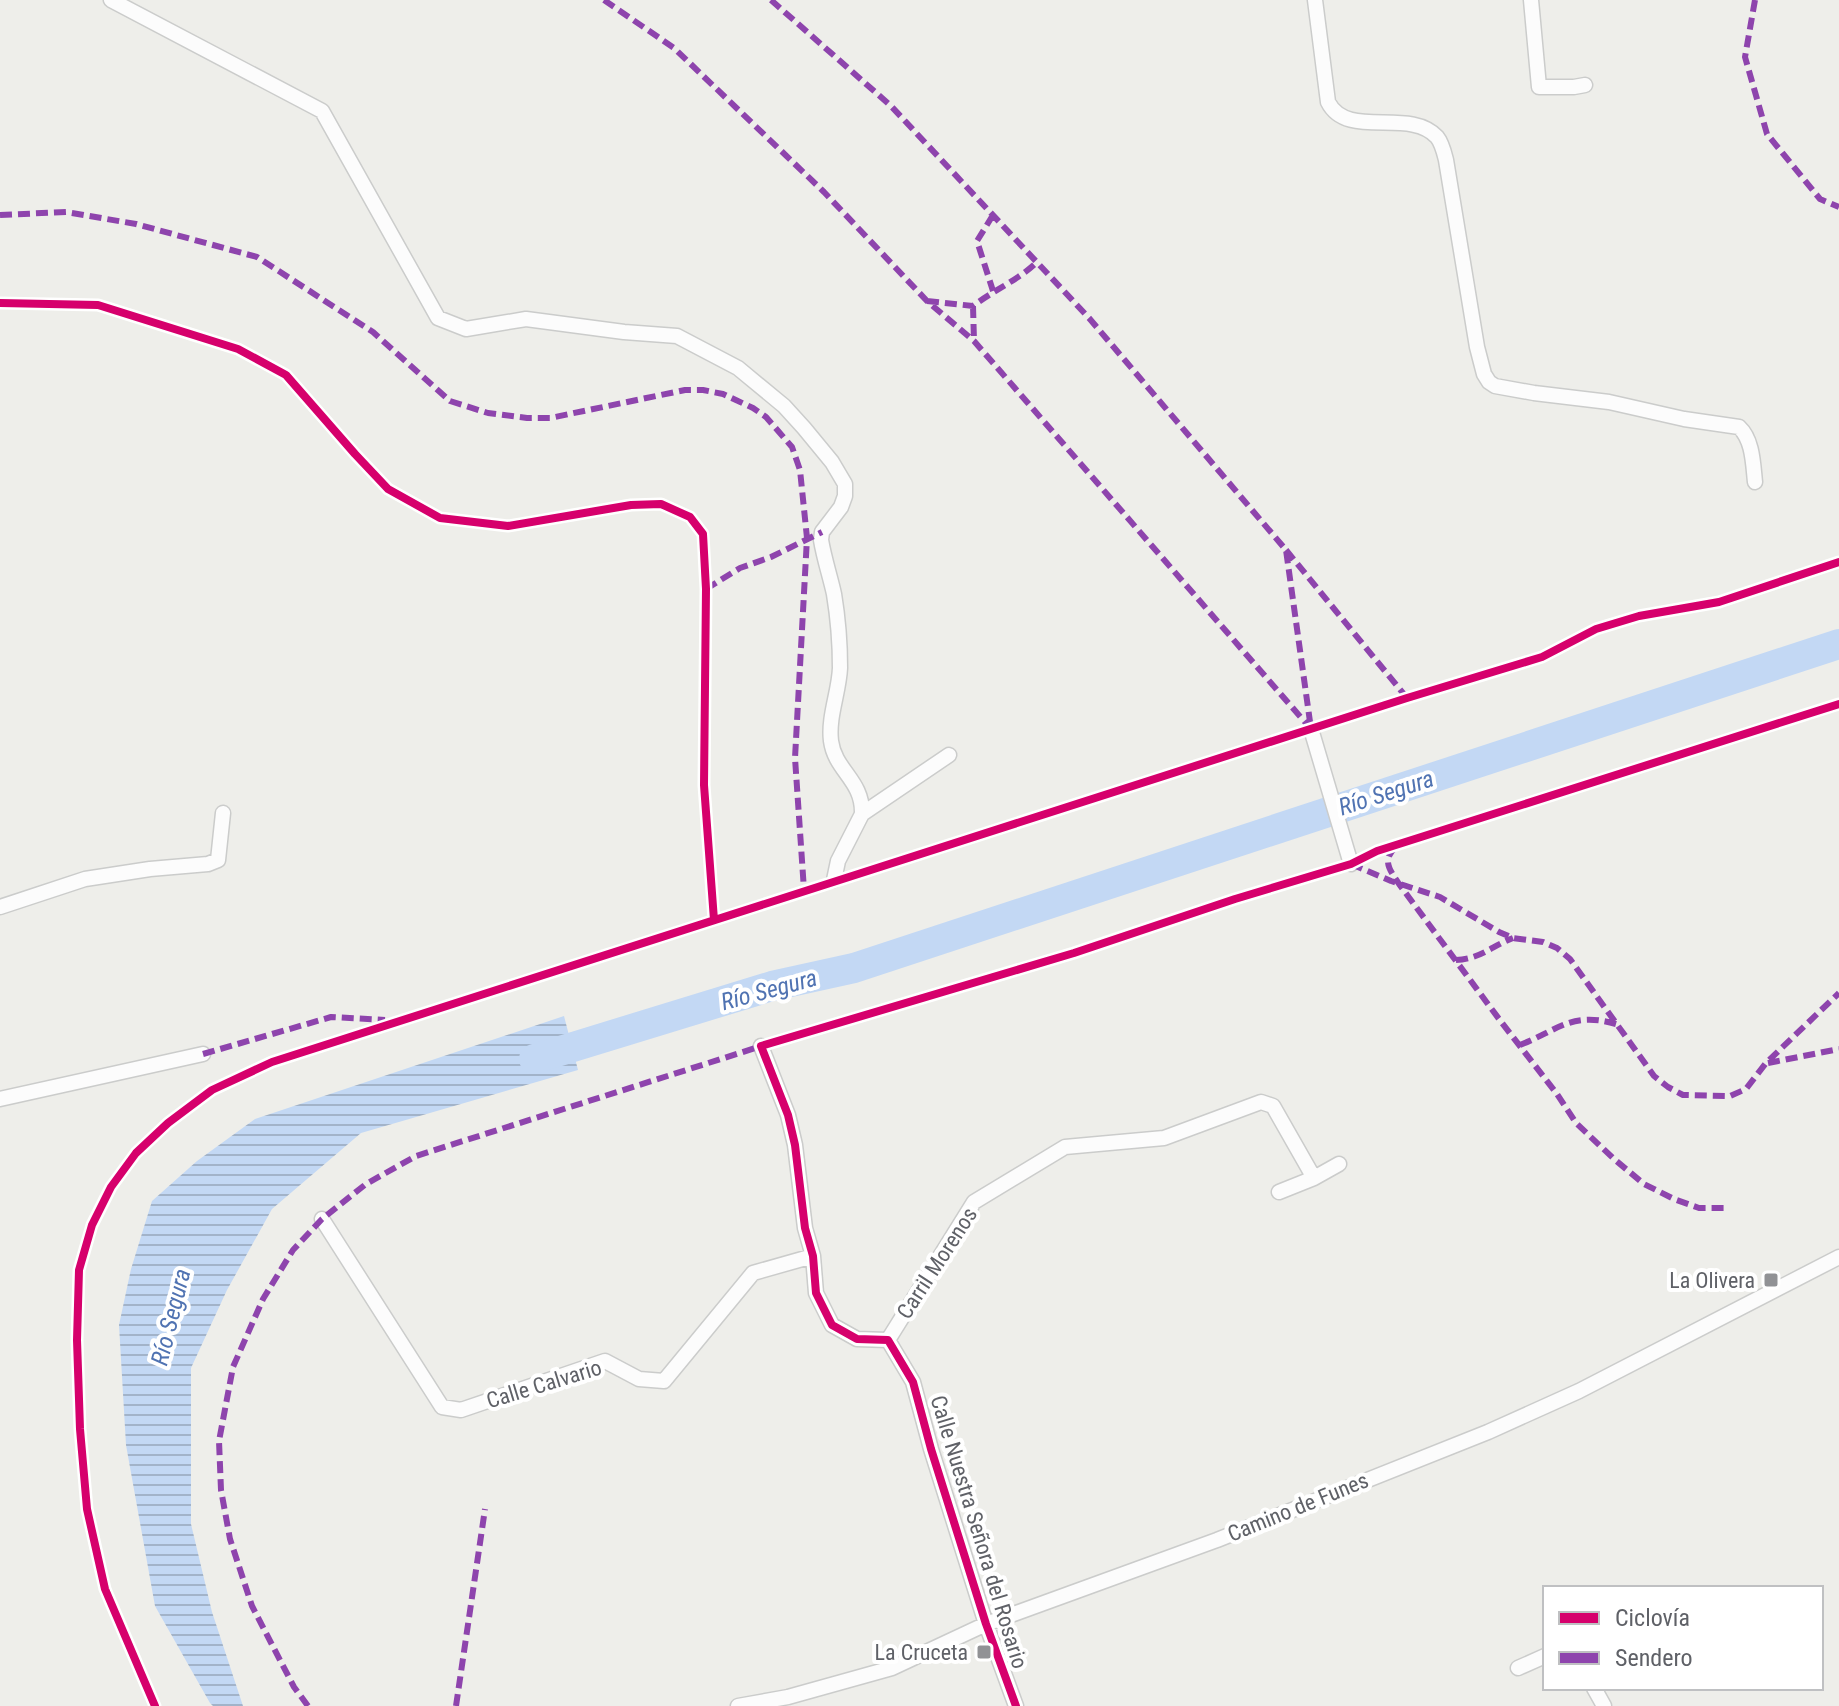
<svg xmlns="http://www.w3.org/2000/svg" width="1839" height="1706" font-family="'Roboto Condensed',sans-serif">
<style>
.water{fill:url(#water-rules)}
.lines{fill:none;stroke-linecap:round;stroke-linejoin:round}
.river{stroke:#c3d8f4;stroke-width:30}
.minor-casing{stroke:#cbcccb;stroke-width:17}
.minor{stroke:#fcfcfc;stroke-width:14}
.quiet{stroke:#8e44ad;stroke-width:6;stroke-dasharray:12 6;stroke-linecap:butt}
.cycleway-casing{stroke:#fff;stroke-width:13}
.cycleway{stroke:#d6006c;stroke-width:8}
.poi-dot{fill:#919295;stroke:#fff;stroke-width:3}
.labels{text-anchor:middle;dominant-baseline:central;stroke-width:8;stroke-linejoin:round;paint-order:stroke}
.street-label{font-size:22px;fill:#5f6167;stroke:#fff}
.poi-label{font-size:22px;fill:#5f6167;stroke:#fff;text-anchor:end}
.water-label{font-size:24px;font-style:italic;fill:#5073b2;stroke:#fff}
</style>
<defs>
<pattern id="water-rules" width="6" height="5" patternUnits="userSpaceOnUse" patternTransform="scale(2)"><rect width="6" height="5" fill="#c3d8f4"/><path d="M0 2.5h6" fill="none" stroke="#a2b3c9"/></pattern>
</defs>
<rect width="100%" height="100%" fill="#eeeeea"/>
<path class="water" d="M564 1016 578 1070 361 1133 272 1209 227 1290 191 1368V1524L212 1612 243 1706H213L210 1703 155 1606 126 1445 119 1325 131 1269 152 1201 197 1161 255 1119Z"/>
<g class="lines">
<path class="river" d="M534 1059 772 986 854 968 1839 644"/>
<defs>
<path id="minor" d="M111 0 322 111 438 318 466 329 526 319 624 332 677 336 738 368 784 406 804 428 832 462 845 484V496L841 507 822 532 821 540C824 558 830 576 834 594 838 618 840 643 840 668 839 692 828 717 831 741 835 771 863 780 862 814
M1315 0 1328 102C1347 140 1410 107 1437 137 1442 143 1444 152 1446 160L1477 347 1484 374 1489 382 1495 386 1534 393 1609 402 1684 419 1739 427C1753 440 1753 464 1755 482
M1531 0 1539 87H1574L1585 85
M1311 729 1351 864
M834 880 838 861 862 814 949 755
M0 907 85 879 150 869 208 864 218 860 223 813
M761 1046 788 1115 795 1145 805 1228 813 1256 816 1293 832 1325 857 1339 888 1340 913 1382 931 1449 986 1624 1016 1706
M0 1099 203 1054
M1279 1192 1314 1178 1339 1164
M322 1219 442 1407 461 1410 605 1361 639 1379 664 1381 753 1273 813 1256
M888 1340 974 1202 1065 1147 1164 1138 1261 1102 1273 1106 1314 1178
M1518 1668 1545 1656
M1594 1688 1604 1706
M738 1706 788 1697 892 1668 986 1624 1217 1540 1488 1432 1579 1391 1839 1257"/>
</defs>
<use href="#minor" class="minor-casing"/>
<use href="#minor" class="minor"/>
<path class="quiet" d="M604 0 674 48 824 192 927 301 974 341 1311 729
M771 0 891 106 1089 318 1286 550 1311 729
M1755 0 1745 57 1767 134 1820 199 1839 207
M0 215 66 212 136 224 257 257 373 332 450 401 488 413 527 418H550L685 390H703L723 394 753 408 766 417 792 447 800 470 807 538 795 758 804 890
M993 215 977 241 993 291
M927 301 973 306C994 290 1018 280 1036 263
M973 306 974 341
M1286 550 1407 698
M706 589 740 568 771 557 822 532
M1396 847C1381 860 1390 870 1399 884L1502 1023 1557 1094 1576 1123 1614 1159 1644 1184 1674 1199 1699 1208H1727
M1351 864 1391 881 1440 897 1499 932 1513 938 1543 942 1557 948 1570 959 1654 1076 1668 1087 1683 1095 1730 1096 1746 1089 1766 1063 1839 993
M1456 960C1480 959 1492 946 1513 938
M1520 1045C1558 1030 1572 1011 1616 1024
M203 1054 331 1017 385 1020
M1768 1063 1839 1049
M308 1706 294 1687 252 1606 230 1539 221 1490 219 1441 233 1367 263 1299 293 1250 322 1219 366 1184 416 1156 768 1044
M456 1706 485 1509"/>
<defs>
<path id="cycleway" d="M0 303 98 305 238 349 286 375 355 454 388 489 440 518 508 526 631 505 661 504 690 517 703 534 706 589 704 785 714 920
M155 1706 105 1589 87 1509 80 1429 77 1340 79 1270 92 1225 111 1187 136 1153 168 1123 212 1090 272 1062 1407 698 1542 657 1596 629 1639 616 1719 602 1839 562
M1016 1706 986 1624 931 1449 913 1382 888 1340 857 1339 832 1325 816 1293 813 1256 805 1228 795 1145 788 1115 761 1046 1074 953 1235 899 1351 864 1377 851 1839 704"/>
</defs>
<use href="#cycleway" class="cycleway-casing"/>
<use href="#cycleway" class="cycleway"/>
</g>
<g class="poi-dot">
<rect x="1763" y="1272" width="16" height="16" rx="4"/>
<rect x="976" y="1644" width="16" height="16" rx="4"/>
</g>
<g class="labels">
<g class="street-label">
<text transform="translate(937 1263) rotate(-57)">Carril Morenos</text>
<text transform="translate(544 1384) rotate(-17)">Calle Calvario</text>
<text transform="translate(1298 1507) rotate(-22)">Camino de Funes</text>
<text transform="translate(979 1532) rotate(73)">Calle Nuestra Señora del Rosario</text>
</g>
<g class="poi-label">
<text x="1755" y="1280">La Olivera</text>
<text x="968" y="1652">La Cruceta</text>
</g>
<g class="water-label">
<text transform="translate(1386 793) rotate(-18)">Río Segura</text>
<text transform="translate(769 990) rotate(-15)">Río Segura</text>
<text transform="translate(171 1317) rotate(-76)">Río Segura</text>
</g>
</g>
<rect x="1543" y="1586" width="280" height="104" fill="#ffffff" stroke="#bfc0c2" stroke-width="2"/>
<rect x="1559" y="1612" width="40" height="12" fill="#d6006c" stroke="#bfc0c2" stroke-width="2"/>
<text x="1615" y="1626" font-size="24" fill="#5f6167">Ciclovía</text>
<rect x="1559" y="1652" width="40" height="12" fill="#8e44ad" stroke="#bfc0c2" stroke-width="2"/>
<text x="1615" y="1666" font-size="24" fill="#5f6167">Sendero</text>
</svg>
